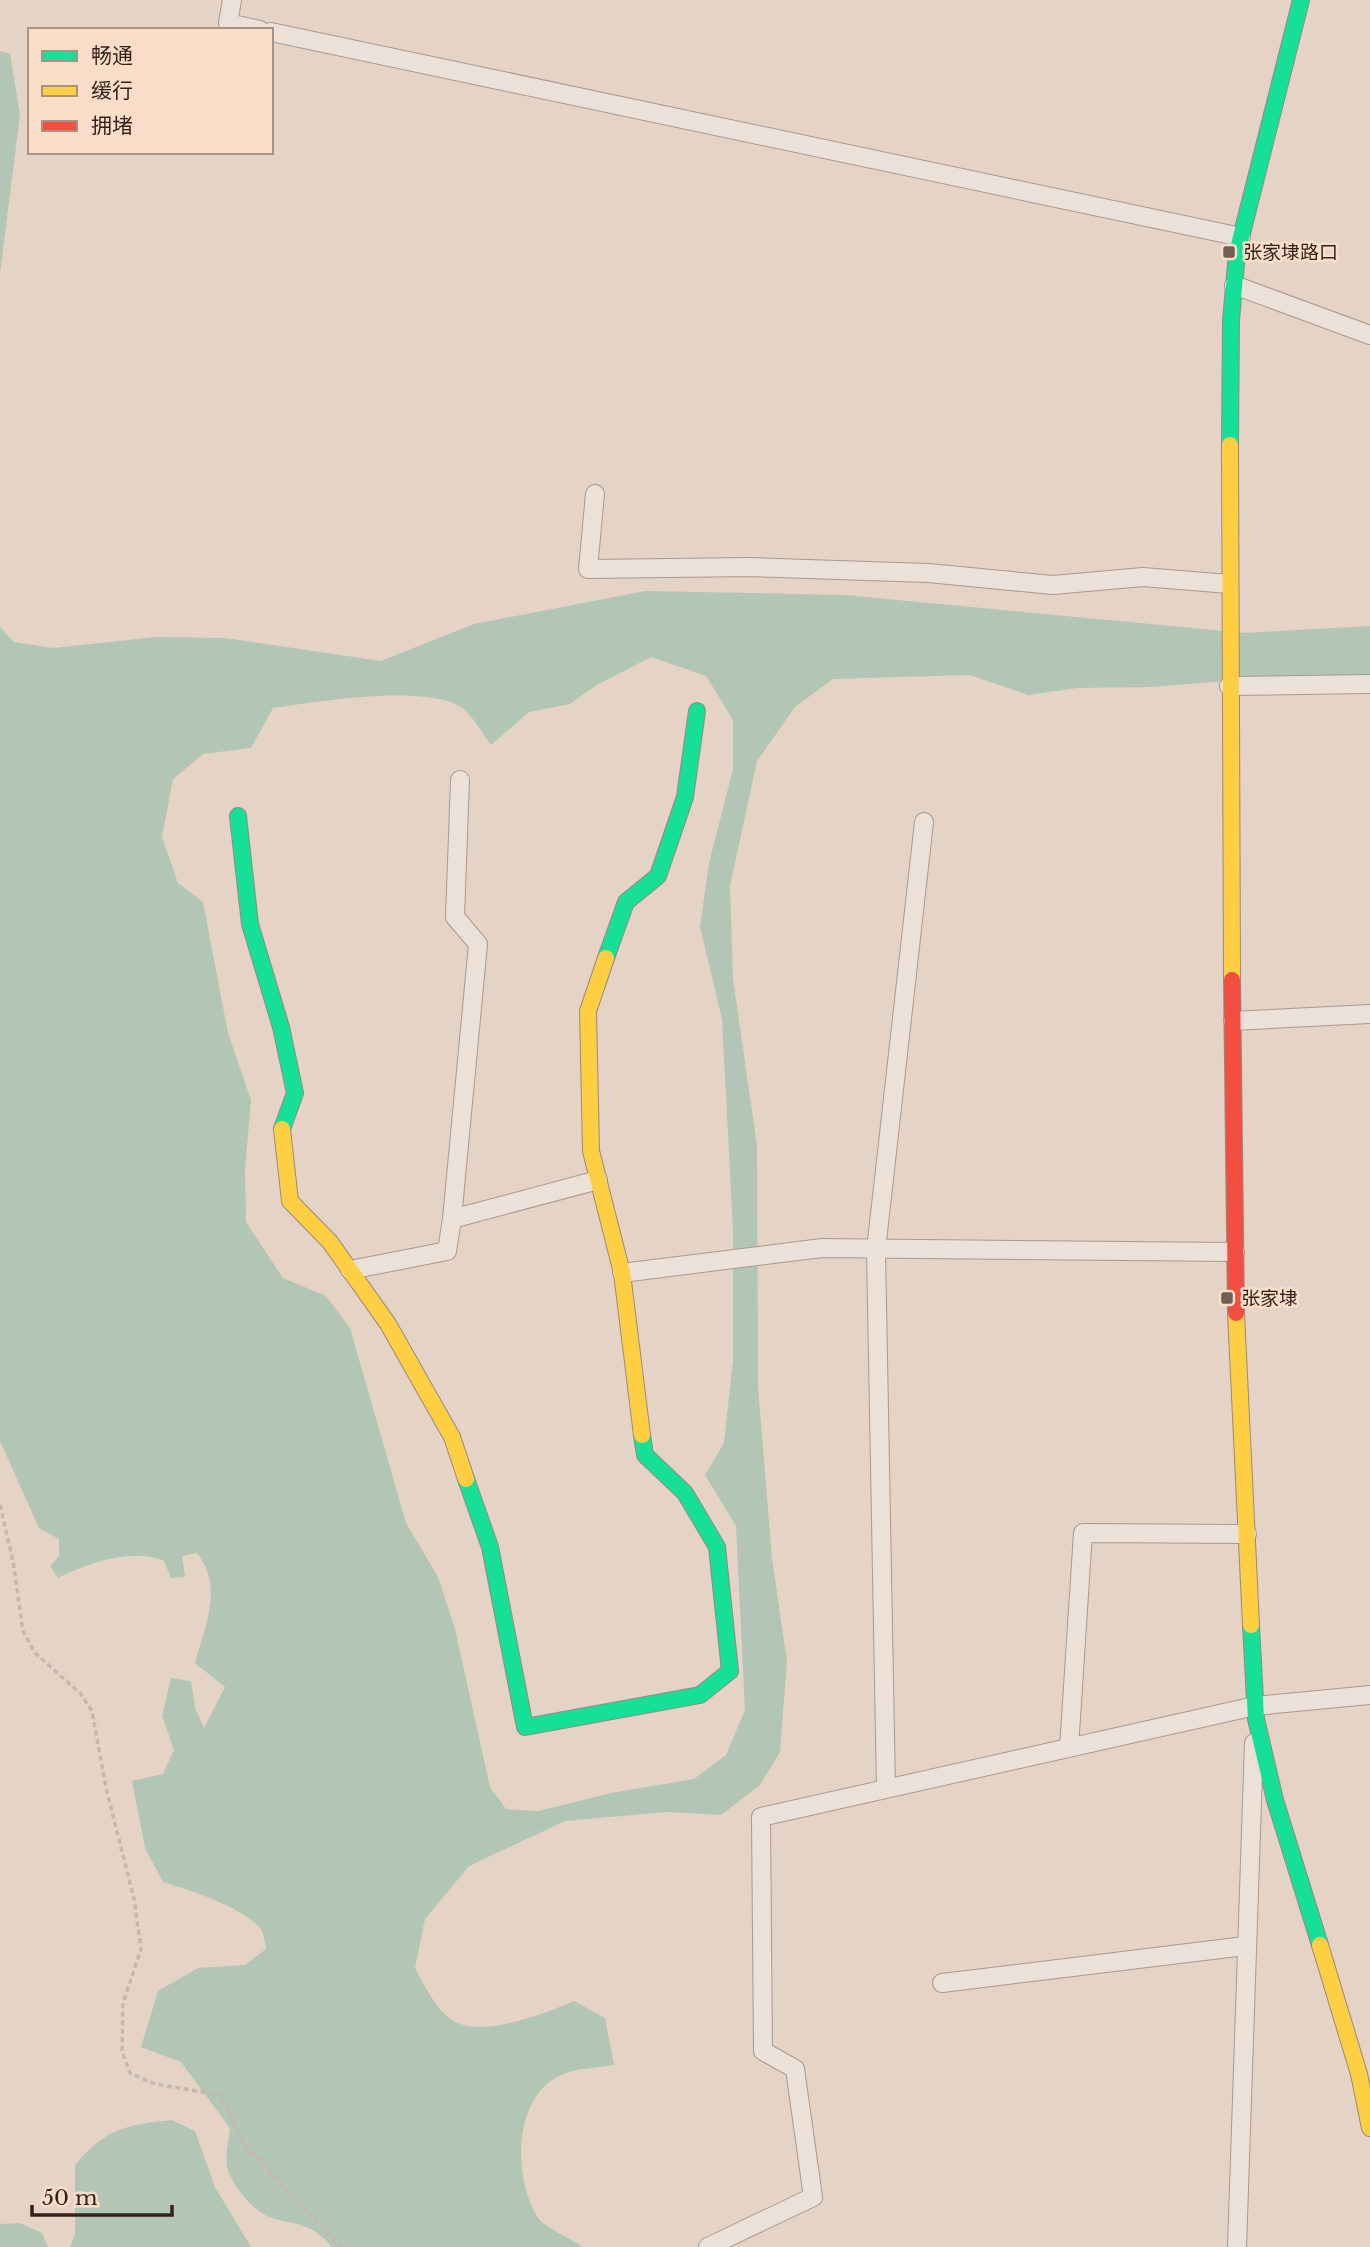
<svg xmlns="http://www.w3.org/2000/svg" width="1370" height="2247" font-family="'Libre Baskerville','Noto Sans SC',serif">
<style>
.water{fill:#b3c6b5;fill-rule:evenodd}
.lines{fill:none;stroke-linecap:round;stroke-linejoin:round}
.street-casing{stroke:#a89990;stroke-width:20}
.fast-casing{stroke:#988880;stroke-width:18}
.slow-casing{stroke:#988880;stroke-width:18}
.jam-casing{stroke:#988880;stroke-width:18}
.path{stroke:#c3b7b0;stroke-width:3.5;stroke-dasharray:5 3.5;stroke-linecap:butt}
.street{stroke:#ebe1d9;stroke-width:18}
.fast{stroke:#16e098;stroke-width:16}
.slow{stroke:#ffcf43;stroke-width:16}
.jam{stroke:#f24e42;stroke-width:16}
.poi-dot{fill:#735e56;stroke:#f8dec9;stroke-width:2.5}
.labels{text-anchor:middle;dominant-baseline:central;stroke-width:5;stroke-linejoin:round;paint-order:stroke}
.poi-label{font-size:19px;fill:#361f19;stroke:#f8dec9;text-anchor:start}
</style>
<rect width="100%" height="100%" fill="#e5d3c6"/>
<path class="water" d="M0 51 10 54 20 115 0 273Z
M645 591 846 595 1245 633 1370 626V681L1263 678 1152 687 1077 688 1028 695 970 675 833 679 795 707 757 761 730 886 733 979 757 1146 758 1386 772 1559 787 1661 780 1752 760 1785 721 1815 667 1812 565 1821 469 1866 425 1919 415 1968C424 1985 439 2016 458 2023 486 2036 547 2013 574 2001L605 2018 614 2065C598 2068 576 2068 561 2075 512 2097 513 2179 538 2218 543 2226 573 2240 583 2247H332C310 2221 297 2226 269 2217 253 2211 231 2184 227 2167 225 2156 229 2139 230 2128L181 2062 141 2047 158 1991 198 1968 245 1965 266 1949C265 1943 264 1933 260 1928 240 1906 190 1890 163 1882L145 1848 132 1781 163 1774 174 1750 162 1716 171 1678 191 1681 195 1708 204 1728 225 1687 195 1663C205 1625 224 1588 197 1553L182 1556 185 1577 171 1578 164 1561C134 1547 85 1564 58 1578L50 1566 59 1556V1539L39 1528 0 1441V627L14 642 53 648 156 637 225 638 381 661 474 624ZM651 657 706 676 733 720V769L709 863 700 927 722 1019 733 1230V1360L724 1443 705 1475 736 1526 745 1710 726 1755 694 1779 611 1793 538 1811 506 1809 490 1787 455 1629 438 1577 406 1523 350 1328 326 1296 283 1278 246 1222 245 1170 251 1100 228 1033 203 902 178 883 162 837 173 779 203 754 251 748 273 708C314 702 434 682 465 710 475 720 483 734 491 745L529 712 570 704 595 686Z
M172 2120 195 2131 215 2187 251 2247H70L75 2235V2165C106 2128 126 2125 172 2120Z
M20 2223 42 2233 48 2247H0V2224Z"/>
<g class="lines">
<defs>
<path id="street" d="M232 0 228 23 260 30
M271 32 1241 237
M1234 285 1370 335
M595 494 588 569 750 567 928 573 1053 585 1143 577 1229 584
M1229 686 1370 684
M1233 1021 1370 1014
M452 1219 478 944 455 917 460 780
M350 1270 447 1251 452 1219 598 1180
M622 1273 822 1248 1235 1252
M1069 1748 1083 1533 1247 1534
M886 1789 876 1250 924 822
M942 1983 1245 1946
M708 2247 813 2197 795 2069 763 2051 761 1817 1255 1706 1370 1695
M1237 2247 1254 1743"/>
<path id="fast" d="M1230 445 1231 320 1237 253 1301 0
M238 816 250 924 281 1027 295 1093 282 1129
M606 958 626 902 658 876 685 797 697 711
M466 1479 490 1547 525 1727 700 1695 730 1671 717 1547 685 1493 645 1455 642 1435
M1251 1625 1256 1719 1275 1800 1320 1945"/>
<path id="slow" d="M1230 445 1232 980
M606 958 588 1011 591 1151 622 1273 642 1435
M282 1129 290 1201 330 1242 388 1324 452 1437 466 1479
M1236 1313 1251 1625
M1320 1945 1359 2074 1370 2128"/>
<path id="jam" d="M1232 980 1236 1313"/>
</defs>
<use href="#street" class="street-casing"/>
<use href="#fast" class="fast-casing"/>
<use href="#slow" class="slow-casing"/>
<use href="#jam" class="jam-casing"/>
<path class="path" d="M0 1505 13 1561 23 1631 35 1653 81 1694 92 1711 106 1788 134 1899 141 1949 123 2003 122 2051 130 2073 155 2084 221 2095 242 2142 341 2247"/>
<use href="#street" class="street"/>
<use href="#fast" class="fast"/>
<use href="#slow" class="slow"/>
<use href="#jam" class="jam"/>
</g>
<g class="poi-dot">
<rect x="1222" y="245" width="14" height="14" rx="3.5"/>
<rect x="1220" y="1291" width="14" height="14" rx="3.5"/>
</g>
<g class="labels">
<g class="poi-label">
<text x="1243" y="252">张家埭路口</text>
<text x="1241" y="1298">张家埭</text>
</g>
</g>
<rect x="28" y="28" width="245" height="126" fill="#f8dec9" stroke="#aa9283" stroke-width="2"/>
<rect x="42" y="51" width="35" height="10" fill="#16e098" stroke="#aa9283" stroke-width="2"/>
<text x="91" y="63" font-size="21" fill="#361f19">畅通</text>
<rect x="42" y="86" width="35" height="10" fill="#ffcf43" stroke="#aa9283" stroke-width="2"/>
<text x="91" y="98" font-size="21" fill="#361f19">缓行</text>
<rect x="42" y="121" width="35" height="10" fill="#f24e42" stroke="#aa9283" stroke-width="2"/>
<text x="91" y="133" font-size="21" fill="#361f19">拥堵</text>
<path d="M32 2205v10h140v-10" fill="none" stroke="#361f19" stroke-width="3.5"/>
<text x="42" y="2205" font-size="21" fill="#361f19" stroke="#f8dec9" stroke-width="5" paint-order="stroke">50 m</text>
</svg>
